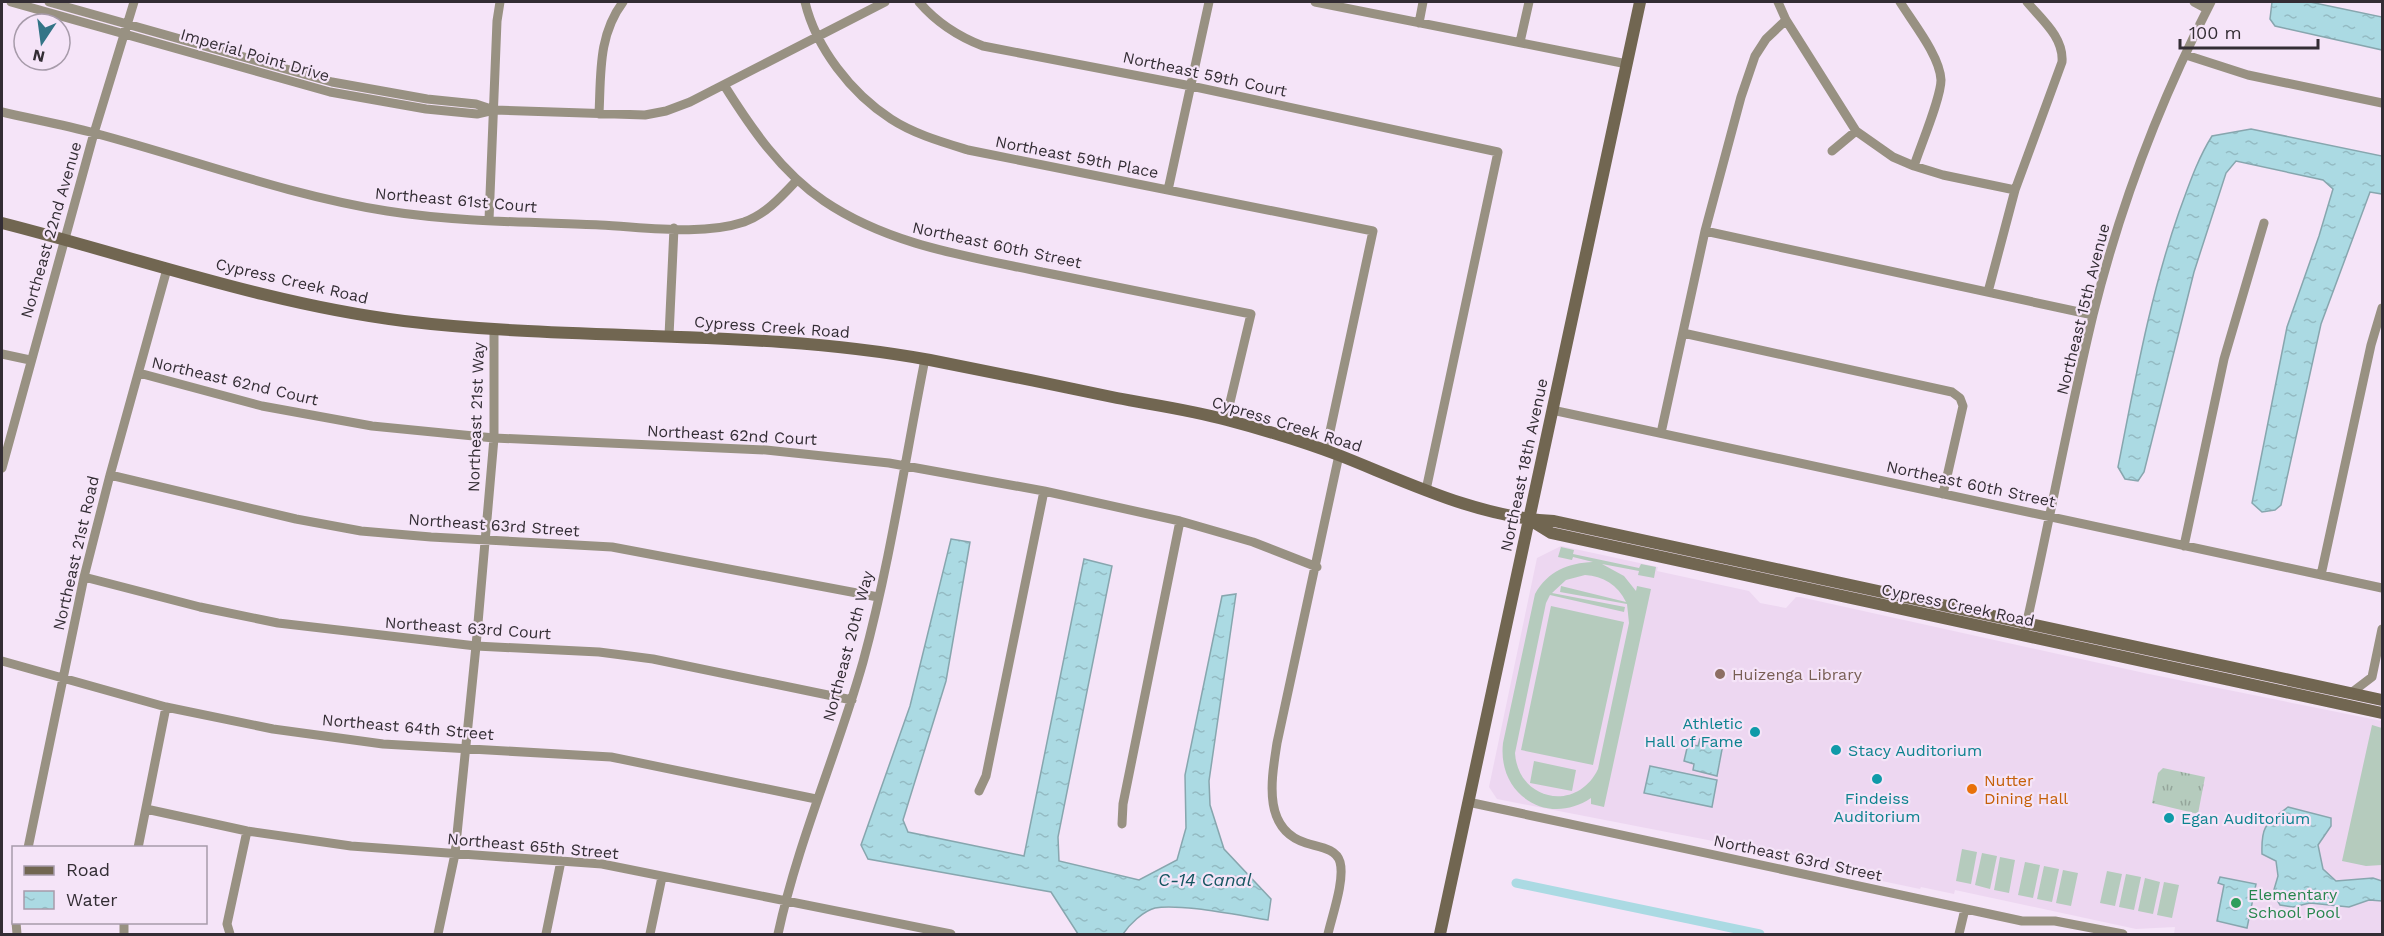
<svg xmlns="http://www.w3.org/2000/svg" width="2384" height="936" font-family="'Work Sans',sans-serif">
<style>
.built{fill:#edd7f1}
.grass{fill:url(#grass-tufts)}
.pitch{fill:#b5cbbd;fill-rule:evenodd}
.water{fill:url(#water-ripples);stroke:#87a6ae;stroke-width:1.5}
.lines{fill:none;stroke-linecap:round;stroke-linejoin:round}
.canal{stroke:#abdae3;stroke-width:9}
.street{stroke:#989182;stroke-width:9}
.secondary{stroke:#716651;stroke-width:12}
.education-dot{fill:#8d6e63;stroke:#f5e4f8;stroke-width:2}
.culture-dot{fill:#0f9aa8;stroke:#f5e4f8;stroke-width:2}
.food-dot{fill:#e8710a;stroke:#f5e4f8;stroke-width:2}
.leisure-dot{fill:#2e9e5b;stroke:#f5e4f8;stroke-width:2}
.labels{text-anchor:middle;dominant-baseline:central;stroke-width:4.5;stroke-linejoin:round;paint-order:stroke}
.street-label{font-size:16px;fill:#332d34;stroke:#f5e4f8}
.education-label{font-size:16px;fill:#785e54;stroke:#f5e4f8;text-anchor:start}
.culture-label{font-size:16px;fill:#0d838f;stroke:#f5e4f8;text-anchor:start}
.food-label{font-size:16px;fill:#c56008;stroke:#f5e4f8;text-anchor:start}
.leisure-label{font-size:16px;fill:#27864d;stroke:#f5e4f8;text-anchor:start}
.water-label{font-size:18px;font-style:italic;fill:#155560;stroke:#f5e4f8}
</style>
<defs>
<pattern id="grass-tufts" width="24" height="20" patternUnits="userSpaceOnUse" patternTransform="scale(1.5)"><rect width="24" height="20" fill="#b5cbbd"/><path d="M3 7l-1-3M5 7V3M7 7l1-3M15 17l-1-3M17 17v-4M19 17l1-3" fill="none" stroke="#94a59a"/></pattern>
<pattern id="water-ripples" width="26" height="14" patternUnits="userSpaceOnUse" patternTransform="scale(1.5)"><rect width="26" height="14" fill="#abdae3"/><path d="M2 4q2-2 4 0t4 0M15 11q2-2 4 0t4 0" fill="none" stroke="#94bbc3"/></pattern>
</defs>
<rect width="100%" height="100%" fill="#f5e4f8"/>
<path class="built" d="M1561 546 1658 567 1657 571 1749 591 1760 603 1786 608 1796 597H1800L2149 674 2382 721V934H2174L2175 927 2136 929 1955 890 1954 894 1921 887 1920 889 1858 876V874L1830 867 1807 858 1716 837 1713 841 1497 799 1489 787 1537 558Z"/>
<path class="grass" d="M2163 768 2205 777 2198 814 2152 803 2158 773Z"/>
<path class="pitch" d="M1561 547 1574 550 1573 554 1639 568 1641 564 1656 567 1654 578 1638 575 1639 571 1602 564 1624 576 1636 591 1637 586 1651 589 1604 807 1591 804V798C1548 827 1497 795 1503 743L1535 594C1548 571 1568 563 1593 562L1573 557 1572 560 1558 557ZM1585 575C1603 576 1618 585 1626 602L1561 586 1560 592 1627 604 1629 623 1598 769C1577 813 1518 801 1515 753L1546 603 1550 595 1624 612 1625 607 1552 593 1566 580Z
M1551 606 1624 622 1593 765 1521 750Z
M2372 725 2382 728V865L2366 866 2342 861Z
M1534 761 1576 770 1572 791 1530 783Z
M1962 849 1977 852 1971 884 1956 881Z
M1982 853 1997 856 1990 889 1975 885Z
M2000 857 2015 860 2009 893 1994 890Z
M2025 862 2040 865 2033 898 2018 895Z
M2044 866 2059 869 2052 902 2037 899Z
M2063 870 2078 873 2071 906 2056 903Z
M2107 871 2122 874 2115 906 2100 903Z
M2126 874 2141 877 2134 910 2119 907Z
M2145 878 2160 882 2153 914 2138 911Z
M2164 882 2179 885 2172 918 2157 915Z"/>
<path class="water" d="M2272 2H2310L2382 17V50L2275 26 2270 19Z
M2251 129 2382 156V194L2370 192 2321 324 2281 505 2275 510 2262 512 2252 503 2287 327 2319 236 2333 189 2323 180 2236 161 2226 173 2194 272 2144 472 2138 481 2125 479 2118 467C2135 381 2150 295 2179 212 2189 185 2197 160 2212 136Z
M951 539 970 542 946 681 903 820 908 832 1024 856 1084 559 1112 566 1058 837 1059 861 1139 880 1177 860 1186 828 1185 775 1222 596 1236 594 1209 781 1210 805 1224 849 1271 899 1268 920C1241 916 1179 903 1155 908 1143 911 1129 925 1123 934H1078L1051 892 868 859 861 845 910 706Z
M1700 739 1723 744 1717 776 1693 770 1694 764 1684 761 1688 744 1698 746Z
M1650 766 1717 780 1712 807 1644 793Z
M2288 807 2331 818V826L2318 845 2323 869 2336 881 2373 878 2382 881V901L2369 900 2349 907 2310 903 2293 907 2280 905 2273 893 2278 876 2276 861 2262 854C2261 825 2266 824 2288 807Z
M2220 877 2256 884 2247 928 2217 921 2224 885 2218 883Z"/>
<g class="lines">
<path class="canal" d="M1516 883 1760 934"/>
<path class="street" d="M11 2 330 92 426 109 477 114 494 110
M49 2 332 82 427 99 476 104 494 110 645 115 666 111 690 102 885 2
M805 2C816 48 851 93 891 119 914 134 942 142 968 150L1373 231 1326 450
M919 2C937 23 957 36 983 46L1191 86 1498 152 1426 490
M1315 2 1627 64
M1778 2 1786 20 1856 131 1893 157 1914 166 1943 175 2015 190
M1900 2C1913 23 1940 56 1941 80 1941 98 1920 147 1914 166
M2194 2 2207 9
M1419 23 1423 2
M1520 42 1529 2
M2186 55 2248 75 2382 103
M724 85C751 128 781 172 824 201 889 245 966 256 1042 272 1112 286 1182 300 1251 314L1226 419
M2 112C32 119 64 125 94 133 192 159 287 195 387 211 457 222 530 222 600 225 644 227 702 236 744 222 766 214 781 197 797 180
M599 114C601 74 598 35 623 2
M1832 151 1856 131
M1168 190 1209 2
M489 220 497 21 500 2
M1705 231 2093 315
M1988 292 2015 190 2062 62C2064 37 2041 19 2027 2
M1683 333 1952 392 1960 398 1963 406 1943 494
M669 336 674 228
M2 354 30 360
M139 373 262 406 372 426 494 438 766 450 889 463 1044 491 1180 521 1253 542 1317 567
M1552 410 2382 588
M1661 433 1705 231 1741 97 1755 56 1766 39 1786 20
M2 468 94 133 134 2
M110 475 296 519 361 531 431 537 612 547 878 597
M2184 546 2224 359 2264 223
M2321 575 2371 345 2382 308
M84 577 200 607 278 623 476 646 599 652 653 659 852 700
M2025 630C2049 525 2068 419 2093 315 2120 206 2160 101 2211 2
M2 661 166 707 273 729 383 744 611 757 816 799
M2351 693 2372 677 2382 629
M979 791 986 776 1044 491
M1468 802 2022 921H2055L2123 934
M146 809 247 831 351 846 602 864 951 934
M1122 824 1123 804 1180 521
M28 848 84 577 110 475 167 269
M138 848 166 707
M16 922 17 934
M124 922V934
M230 934 227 924 247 831
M438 934 455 854 476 646 494 438V329
M546 934 561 861
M650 934 662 877
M778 934C798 841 837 754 863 662 890 563 905 460 925 359
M1328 934C1332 916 1345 880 1340 862 1336 848 1318 847 1306 843 1261 829 1272 777 1277 743L1339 455
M1959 934 1965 909"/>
<path class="secondary" d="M2 223C136 257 267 304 404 321 579 342 756 328 930 360 992 372 1055 385 1117 398 1154 405 1191 410 1227 420 1265 430 1304 442 1341 456 1409 483 1480 518 1554 521L2382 700
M1530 520 1551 533 2382 713
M1440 934 1640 2"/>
</g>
<circle class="education-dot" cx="1720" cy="674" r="6"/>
<g class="culture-dot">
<circle cx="1755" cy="732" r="6"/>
<circle cx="1836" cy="750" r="6"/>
<circle cx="1877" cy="779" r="6"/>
<circle cx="2169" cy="818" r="6"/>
</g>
<circle class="food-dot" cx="1972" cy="789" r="6"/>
<circle class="leisure-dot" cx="2236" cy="903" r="6"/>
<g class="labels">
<g class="street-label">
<text transform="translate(255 55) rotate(16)">Imperial Point Drive</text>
<text transform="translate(1205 74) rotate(12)">Northeast 59th Court</text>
<text transform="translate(1077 157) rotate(11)">Northeast 59th Place</text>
<text transform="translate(456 200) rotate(5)">Northeast 61st Court</text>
<text transform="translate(51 230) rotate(-74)">Northeast 22nd Avenue</text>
<text transform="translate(997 245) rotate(12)">Northeast 60th Street</text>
<text transform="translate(292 281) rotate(13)">Cypress Creek Road</text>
<text transform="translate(2083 309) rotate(-76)">Northeast 15th Avenue</text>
<text transform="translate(772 327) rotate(4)">Cypress Creek Road</text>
<text transform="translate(235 381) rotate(13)">Northeast 62nd Court</text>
<text transform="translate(476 417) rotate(-88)">Northeast 21st Way</text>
<text transform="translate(1287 424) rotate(17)">Cypress Creek Road</text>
<text transform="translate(732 435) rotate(3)">Northeast 62nd Court</text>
<text transform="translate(1524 465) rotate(-78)">Northeast 18th Avenue</text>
<text transform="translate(1971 484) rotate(12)">Northeast 60th Street</text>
<text transform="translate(494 525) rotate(4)">Northeast 63rd Street</text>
<text transform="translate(76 553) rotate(-77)">Northeast 21st Road</text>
<text transform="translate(1958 605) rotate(12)">Cypress Creek Road</text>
<text transform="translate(468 628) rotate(4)">Northeast 63rd Court</text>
<text transform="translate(848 646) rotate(-75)">Northeast 20th Way</text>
<text transform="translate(408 727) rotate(5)">Northeast 64th Street</text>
<text transform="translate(533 846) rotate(5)">Northeast 65th Street</text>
<text transform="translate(1798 858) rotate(12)">Northeast 63rd Street</text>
</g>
<g class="education-label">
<text x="1732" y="674">Huizenga Library</text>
</g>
<g class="culture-label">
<text x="1743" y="723" text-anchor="end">Athletic<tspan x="1743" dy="18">Hall of Fame</tspan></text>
<text x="1848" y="750">Stacy Auditorium</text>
<text x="1877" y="798" text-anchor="middle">Findeiss<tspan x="1877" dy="18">Auditorium</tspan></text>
<text x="2181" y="818">Egan Auditorium</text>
</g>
<g class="food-label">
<text x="1984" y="780">Nutter<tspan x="1984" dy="18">Dining Hall</tspan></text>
</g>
<g class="leisure-label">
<text x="2248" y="894">Elementary<tspan x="2248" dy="18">School Pool</tspan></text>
</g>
<g class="water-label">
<text x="1205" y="879">C-14 Canal</text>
</g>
</g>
<rect width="2384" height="936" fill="none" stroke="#332d34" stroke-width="6"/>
<rect x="12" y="846" width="195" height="78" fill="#f5e4f8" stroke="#a79baa" stroke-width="1.5"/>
<rect x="24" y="866" width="30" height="9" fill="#716651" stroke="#a79baa" stroke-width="1.5"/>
<text x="66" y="876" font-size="18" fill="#332d34">Road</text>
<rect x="24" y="891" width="30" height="18" fill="url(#water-ripples)" stroke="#a79baa" stroke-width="1.5"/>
<text x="66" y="906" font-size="18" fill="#332d34">Water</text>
<g transform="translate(42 42) rotate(193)"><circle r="28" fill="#f5e4f8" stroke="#a79baa" stroke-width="1.5"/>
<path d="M0-4.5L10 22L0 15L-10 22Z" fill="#337487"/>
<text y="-9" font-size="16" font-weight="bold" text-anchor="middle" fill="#332d34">N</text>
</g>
<path d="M2180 39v9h138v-9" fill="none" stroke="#332d34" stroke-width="3"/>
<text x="2189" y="39" font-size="18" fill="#332d34" stroke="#f5e4f8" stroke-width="4.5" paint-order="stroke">100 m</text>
</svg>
